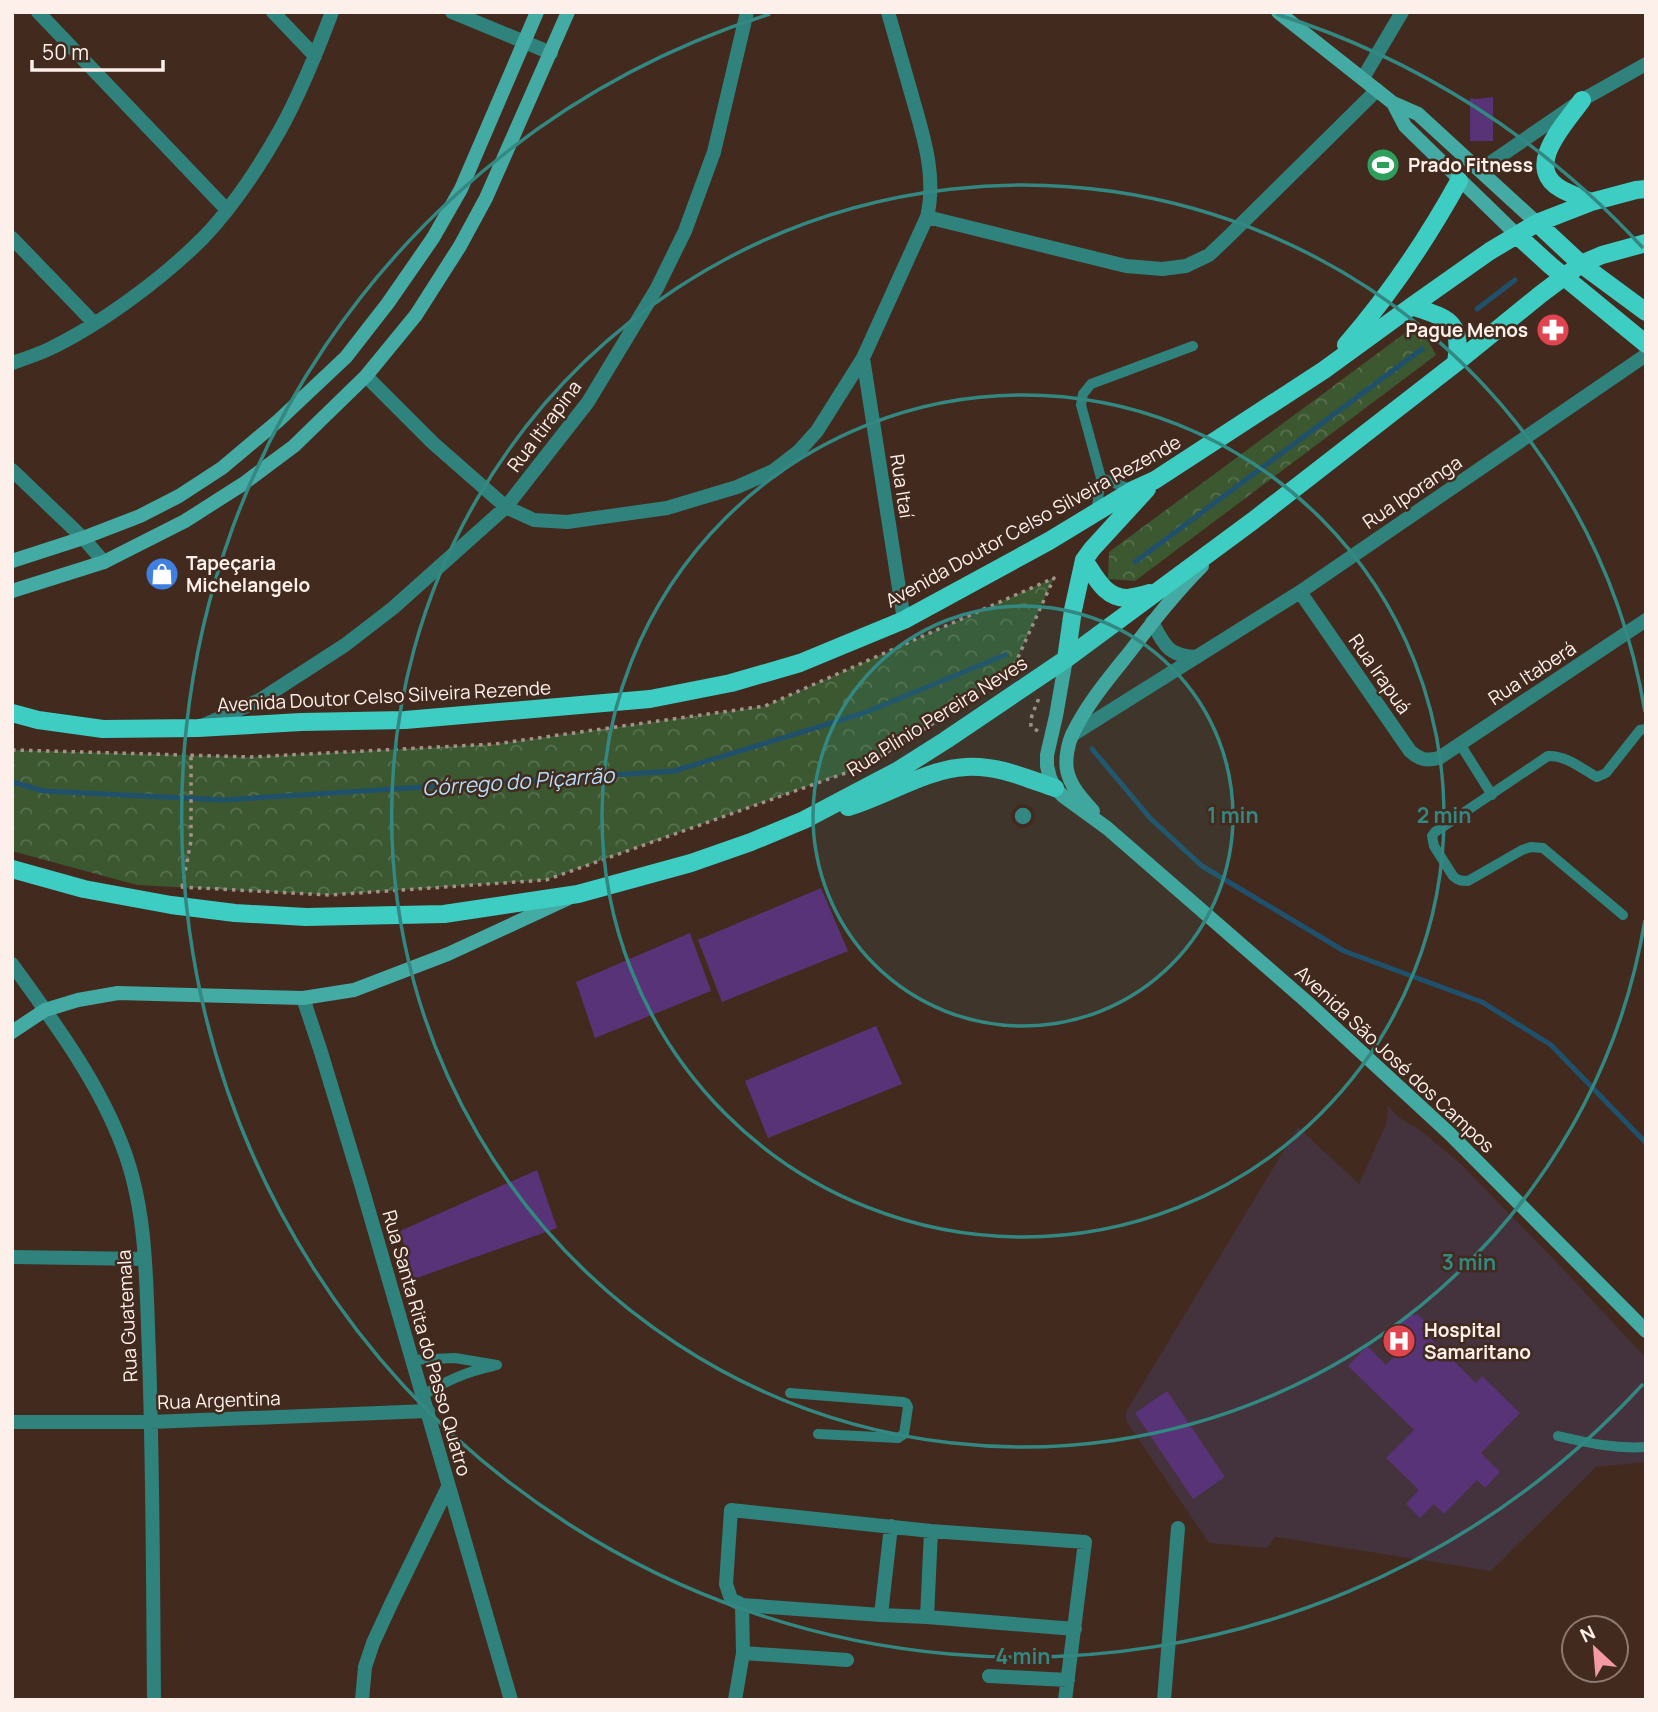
<svg xmlns="http://www.w3.org/2000/svg" width="1658" height="1712" font-family="Manrope,sans-serif">
<style>
.medical{fill:#44323c}
.park{fill:url(#park-crowns)}
.lines{fill:none;stroke-linecap:round;stroke-linejoin:round}
.stream{stroke:#20516c;stroke-width:5}
.building{fill:#593378}
.path{stroke:#a4928a;stroke-width:3.5;stroke-dasharray:3.5 5;stroke-linecap:butt}
.service{stroke:#30827c;stroke-width:10}
.minor{stroke:#30827c;stroke-width:14}
.tertiary{stroke:#30827c;stroke-width:14}
.secondary{stroke:#43aba3;stroke-width:14}
.primary{stroke:#3dcdc3;stroke-width:18}
.ring{fill:none;stroke:#338881;stroke-width:3.5}
.labels{text-anchor:middle;dominant-baseline:central;stroke-width:5;stroke-linejoin:round;paint-order:stroke}
.poi-label{font-size:19px;font-weight:bold;fill:#fdf0ea;stroke:#422a1f;text-anchor:start}
.street-label{font-size:19px;fill:#fdf0ea;stroke:#422a1f}
.water-label{font-size:21px;font-style:italic;fill:#b4defa;stroke:#422a1f}
.centre{fill:#338881;stroke:#422a1f;stroke-width:3.5}
.ring-label{font-size:21px;text-anchor:middle;font-weight:bold;fill:#338881;stroke:#422a1f;stroke-width:5;stroke-linejoin:round;paint-order:stroke}
</style>
<defs>
<pattern id="park-crowns" width="20" height="18" patternUnits="userSpaceOnUse" patternTransform="scale(1.75)"><rect width="20" height="18" fill="#3b5831"/><path d="M2 6a3 3 0 1 1 6 0M12 15a3 3 0 1 1 6 0" fill="none" stroke="#58704f"/></pattern>
</defs>
<rect width="100%" height="100%" fill="#422a1f"/>
<path class="medical" d="M1388 1105 1398 1117 1420 1130 1461 1164 1564 1270 1646 1358V1462L1596 1467 1491 1571 1275 1537 1267 1548 1209 1543 1128 1424 1125 1416 1127 1410 1298 1127 1359 1184 1385 1126 1388 1116Z"/>
<path class="park" d="M1405 333 1425 335 1436 355 1135 581 1108 579 1109 552Z
M1054 578 1009 676 865 766 546 880 329 895 137 885 12 851V750L251 757 495 744 765 706Z"/>
<g class="lines">
<path class="stream" d="M1477 309 1515 280
M1135 562 1422 349
M1092 749 1151 819 1202 866 1344 951 1482 1002 1551 1045 1646 1143
M12 782 44 791 224 800 674 771 864 713 1005 655"/>
</g>
<path class="building" d="M1493 97V141H1470V98L1476 99Z
M821 888 848 951 722 1002 698 940Z
M690 933 711 991 595 1038 576 982Z
M876 1026 902 1084 768 1138 745 1081Z
M537 1170 557 1228 414 1279 400 1231Z
M1410 1312 1414 1316 1417 1314 1427 1323 1421 1329 1476 1383 1482 1376 1520 1413 1481 1453 1500 1472 1485 1488 1477 1480 1444 1514 1434 1504 1420 1518 1406 1504 1419 1490 1386 1458 1414 1430 1348 1366 1367 1346 1386 1365 1407 1344 1391 1329 1405 1315 1406 1316Z
M1167 1391 1225 1477 1193 1499 1135 1413Z"/>
<g class="lines">
<path class="path" d="M1038 731 1031 727C1030 713 1036 709 1039 697
M12 750 251 757 495 744 765 706 1054 578 1010 675
M181 887 329 895 546 880 865 766 974 698
M182 887 191 841V756"/>
<path class="service" d="M1101 478 1133 490
M1096 513 1101 478 1081 405 1083 394 1091 384 1193 346
M1460 744 1492 795
M1623 915 1543 848 1531 847 1522 850 1468 881C1462 881 1458 881 1453 876L1434 846 1432 836 1435 832 1548 756C1566 755 1582 769 1597 777L1606 773 1640 730 1646 729
M411 1360 455 1358 497 1365
M790 1393 903 1402 906 1403 908 1407 904 1434 898 1438 818 1434
M422 1396C446 1381 465 1372 493 1366
M1558 1436C1588 1443 1615 1449 1646 1447"/>
<path class="minor" d="M38 12 227 210
M273 12 315 56
M452 12 551 53
M1363 78 1402 12
M927 217 1126 266 1162 269 1186 266 1209 255 1228 237 1377 90
M12 238 94 323
M863 358 904 620
M12 363C24 359 36 355 47 350 100 325 162 279 203 238 233 207 259 167 280 130 301 92 317 52 332 12
M366 376 433 443 506 507 534 520 567 522 667 508 737 487 773 471 799 451 817 431 863 358 927 217C937 176 923 135 912 96 904 68 896 40 888 12
M12 470 83 538 104 562
M1300 592 1410 751C1420 760 1426 761 1439 758L1646 620
M1152 622C1165 646 1168 656 1197 657
M202 726 260 700 345 645 393 608 506 507 588 402 657 288 685 231 714 152 747 12
M1072 735 1300 592 1646 355
M12 964C53 1021 97 1079 122 1145 148 1211 146 1285 149 1355 153 1470 153 1585 154 1700
M12 1257 145 1259
M12 1422H151L428 1411
M931 1531 927 1617 1075 1629
M742 1605 881 1615 927 1617
M881 1615 891 1526
M743 1653 847 1660
M989 1676 1068 1680
M362 1700 365 1667 373 1643 391 1604 448 1487
M735 1700 743 1653 742 1605 731 1599 726 1584 731 1510 931 1531 1085 1542 1065 1700
M1164 1700 1178 1528"/>
<path class="tertiary" d="M1480 170 1582 100 1646 64
M303 998 321 1052 361 1184 511 1700"/>
<path class="secondary" d="M1278 12 1393 103 1418 114 1537 223
M1393 103 1405 126 1517 235
M12 561 83 538 140 516 179 496 222 468 278 421 346 357 388 303 433 238 461 189 537 12
M12 591 104 562 185 521 243 484 294 446 366 376 416 315 460 246 486 198 568 12
M1066 659 1056 716 1047 755V766L1050 778 1055 788 1063 796 1107 828 1307 1002 1450 1134 1646 1331
M1093 811C1082 799 1070 786 1067 770 1065 759 1068 743 1073 733 1087 704 1109 678 1129 653 1152 623 1175 593 1202 566
M12 1032 45 1010 78 1000 118 993 303 998 354 990 448 954 567 899"/>
<path class="primary" d="M1582 100C1566 123 1522 167 1561 189 1570 194 1581 198 1591 202
M1537 223 1581 264 1646 312
M1517 235 1551 266 1646 344
M1412 306C1447 319 1463 319 1456 363
M1346 345C1390 294 1427 239 1459 181
M1084 560C1095 576 1105 599 1128 598 1135 597 1143 595 1150 593
M1066 659 1073 610 1084 560 1092 549 1147 489
M12 713 38 720 103 729 198 728 301 722 405 720 650 699 731 683 800 663 904 620 1049 541 1133 490 1155 480 1324 370 1412 306 1490 251 1537 223 1591 202 1636 190 1646 189
M848 807C886 796 926 769 966 767 997 765 1026 778 1055 788
M12 869 84 889 171 905 235 913 306 917 444 914 578 894 691 863 751 842 804 820 897 771 946 740 1066 659 1254 520 1456 363 1541 294 1581 264 1602 255 1646 243"/>
</g>
<circle cx="1023" cy="816" r="210" fill="#338881" fill-opacity=".12"/>
<g class="ring">
<circle cx="1023" cy="816" r="210"/>
<circle cx="1023" cy="816" r="421"/>
<path d="M1645 920A631 631 0 1 1 1645 712"/>
<path d="M1643 1384A841 841 0 1 1 770 14M1276 14A841 841 0 0 1 1643 248"/>
</g>
<defs>
<symbol id="stadium-disc" viewBox="-11 -11 22 22"><circle r="9.5" fill="#2e9e5b" stroke="#422a1f"/><path d="M0-5a6.5 5 0 1 0 0 10a6.5 5 0 1 0 0-10ZM-3.5-1.8h7v3.6h-7Z" fill="#fff"/></symbol>
<symbol id="pharmacy-disc" viewBox="-11 -11 22 22"><circle r="9.5" fill="#e0444e" stroke="#422a1f"/><path d="M-2-6h4v4h4v4h-4v4h-4v-4h-4v-4h4Z" fill="#fff"/></symbol>
<symbol id="shop-disc" viewBox="-11 -11 22 22"><circle r="9.5" fill="#3f7fe0" stroke="#422a1f"/><path d="M-5-2.5h2.3a2.7 3.5 0 0 1 5.4 0H5L5.5 6h-11ZM-1.5-2.5h3a1.5 2.3 0 0 0-3 0Z" fill="#fff"/></symbol>
<symbol id="hospital-disc" viewBox="-11 -11 22 22"><circle r="9.5" fill="#e0444e" stroke="#422a1f"/><path d="M-5-5h3v3.5h4V-5h3V5h-3V1.5h-4V5h-3Z" fill="#fff"/></symbol>
</defs>
<g fill-rule="evenodd">
<use href="#stadium-disc" x="1364" y="146" width="38" height="38"/>
<use href="#pharmacy-disc" x="1534" y="311" width="38" height="38"/>
<use href="#shop-disc" x="143" y="555" width="38" height="38"/>
<use href="#hospital-disc" x="1380" y="1322" width="38" height="38"/>
</g>
<g class="labels">
<g class="poi-label">
<text x="1408" y="165">Prado Fitness</text>
<text x="1528" y="330" text-anchor="end">Pague Menos</text>
<text x="186" y="563">Tapeçaria<tspan x="186" dy="22">Michelangelo</tspan></text>
<text x="1424" y="1330">Hospital<tspan x="1424" dy="22">Samaritano</tspan></text>
</g>
<g class="street-label">
<text transform="translate(544 426) rotate(-53)">Rua Itirapina</text>
<text transform="translate(902 486) rotate(81)">Rua Itaí</text>
<text transform="translate(1412 492) rotate(-34)">Rua Iporanga</text>
<text transform="translate(1033 521) rotate(-29)">Avenida Doutor Celso Silveira Rezende</text>
<text transform="translate(1532 673) rotate(-33)">Rua Itaberá</text>
<text transform="translate(1380 674) rotate(55)">Rua Irapuá</text>
<text transform="translate(384 696) rotate(-3)">Avenida Doutor Celso Silveira Rezende</text>
<text transform="translate(937 716) rotate(-32)">Rua Plínio Pereira Neves</text>
<text transform="translate(1395 1059) rotate(43)">Avenida São José dos Campos</text>
<text transform="translate(127 1316) rotate(-93)">Rua Guatemala</text>
<text transform="translate(427 1343) rotate(74)">Rua Santa Rita do Passo Quatro</text>
<text transform="translate(219 1400) rotate(-2)">Rua Argentina</text>
</g>
<g class="water-label">
<text transform="translate(518 781) rotate(-4)">Córrego do Piçarrão</text>
</g>
</g>
<circle cx="1023" cy="816" r="10" class="centre"/>
<g class="ring-label">
<text x="1233" y="823">1 min</text>
<text x="1444" y="823">2 min</text>
<text x="1469" y="1270">3 min</text>
<text x="1023" y="1664">4 min</text>
</g>
<rect width="1658" height="1712" fill="none" stroke="#fdf0ea" stroke-width="28"/>
<g transform="translate(1595 1649) rotate(334)"><circle r="33" fill="#422a1f" stroke="#8d7970" stroke-width="2"/>
<path d="M0-5L12 26L0 18L-12 26Z" fill="#f49aa5"/>
<text y="-10" font-size="19" font-weight="bold" text-anchor="middle" fill="#fdf0ea">N</text>
</g>
<path d="M32 60v10h131v-10" fill="none" stroke="#fdf0ea" stroke-width="3.5"/>
<text x="42" y="60" font-size="21" fill="#fdf0ea" stroke="#422a1f" stroke-width="5" paint-order="stroke">50 m</text>
</svg>
